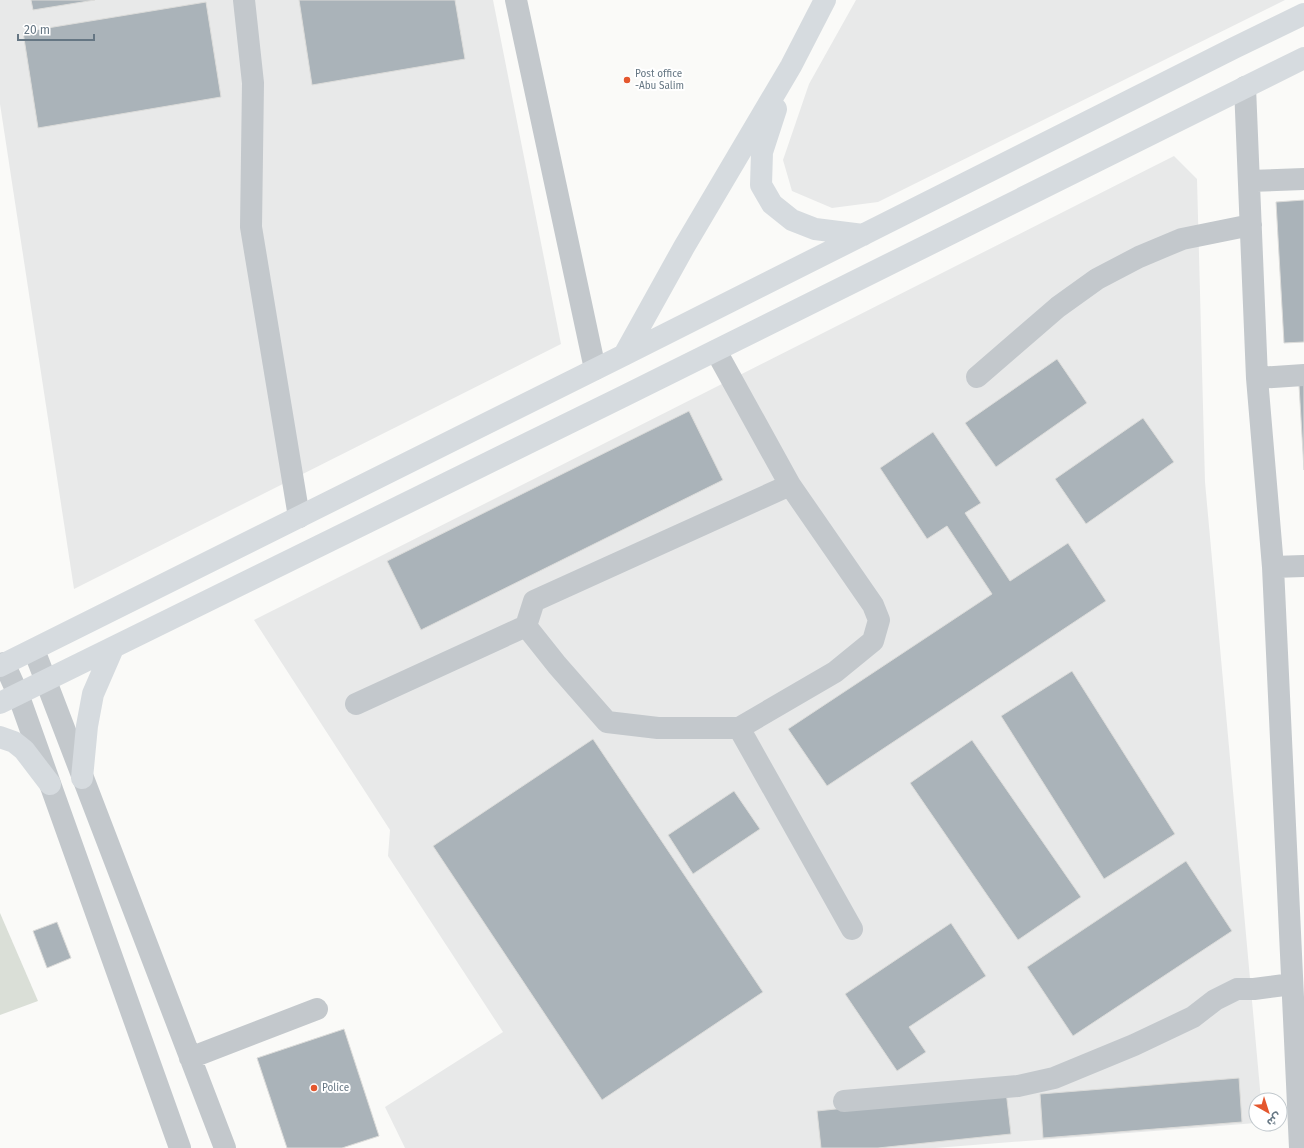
<svg xmlns="http://www.w3.org/2000/svg" width="1304" height="1148" font-family="'Fira Sans','Noto Sans Arabic',sans-serif">
<style>
.built{fill:#e8e9e9}
.green{fill:#dadfd7}
.building{fill:#aab3b9;stroke:#dcdcda}
.lines{fill:none;stroke-linecap:round;stroke-linejoin:round}
.minor{stroke:#c3c8cc;stroke-width:22}
.major{stroke:#d6dbdf;stroke-width:22}
.poi-dot{fill:#e4572e;stroke:#fff;stroke-width:1.5}
.labels{text-anchor:middle;dominant-baseline:central;stroke-width:4;stroke-linejoin:round;paint-order:stroke}
.poi-label{font-size:10px;fill:#657683;stroke:#fff;text-anchor:start}
</style>
<rect width="100%" height="100%" fill="#fafaf8"/>
<path class="built" d="M0 0H493L561 344 74 589 0 104Z
M856 0H1285L878 202 832 208 792 191 783 160 809 84Z
M1174 156 1197 179 1205 482 1261 1100H1256V1123L935 1148H405L385 1107 503 1032 388 856 390 830 254 620Z"/>
<path class="green" d="M0 913 38 1001 0 1015Z"/>
<path class="building" d="M31 0H95L33 10Z
M299 0H455L465 59 312 85Z
M206 2 221 97 38 128 23 32Z
M1304 200V342L1284 343 1276 202Z
M1057 359 1087 403 996 467 965 423Z
M1299 385H1304V470Z
M689 411 723 480 421 630 387 561Z
M1143 418 1174 462 1086 524 1055 479Z
M933 432 981 503 965 513 1010 581 1068 543 1106 601 827 786 788 729 992 594 947 526 927 539 880 468Z
M1072 671 1175 834 1104 879 1001 716Z
M593 739 763 992 602 1100 433 846Z
M972 740 1081 897 1018 940 910 783Z
M734 791 760 829 693 874 668 835Z
M1186 861 1232 931 1073 1036 1027 967Z
M57 922 71 958 47 968 33 931Z
M951 923 986 976 909 1027 926 1052 897 1071 845 994Z
M344 1029 379 1136 342 1148H287L257 1058Z
M1239 1078 1242 1122 1043 1138 1040 1094Z
M1006 1091 1011 1134 878 1148H821L817 1111Z"/>
<g class="lines">
<path class="minor" d="M244 0 253 83 251 227 299 517
M516 0 595 369
M1245 87 1257 378 1273 567 1300 1148
M1249 181 1304 179
M716 351 790 485 873 605 879 620 873 641 835 672 739 728H658L607 722 557 665 526 626 534 601 790 485
M977 377 1058 307 1097 279 1139 257 1182 239 1251 225
M1257 378 1304 375
M1273 567 1304 566
M34 650 225 1148
M4 663 18 694 180 1148
M356 704 526 626
M739 728 852 929
M190 1058 317 1009
M844 1101 1018 1086 1054 1078 1134 1045 1193 1017 1215 1000 1237 989H1254L1292 984"/>
<path class="major" d="M776 109 762 152 761 185 772 204 792 220 815 229 863 235
M624 355 684 247 791 66 825 0
M0 666 624 355 1234 48 1304 14
M0 703 620 398 1304 58
M0 737 14 742 24 750 50 784
M82 778 87 726 93 694 113 648"/>
</g>
<g class="poi-dot">
<circle cx="627" cy="80" r="4"/>
<circle cx="314" cy="1088" r="4"/>
</g>
<g class="labels">
<g class="poi-label">
<text x="635" y="74">Post office<tspan x="635" dy="12">-Abu Salim</tspan></text>
<text x="322" y="1088">Police</text>
</g>
</g>
<g transform="translate(1268 1112) rotate(141)"><circle r="19" fill="#ffffff" stroke="#c1c8cd"/>
<path d="M0-3L7 15L0 10L-7 15Z" fill="#e4572e"/>
<text y="-6" font-size="11" font-weight="bold" text-anchor="middle" fill="#657683">ش</text>
</g>
<path d="M18 34v6h76v-6" fill="none" stroke="#657683" stroke-width="2"/>
<text x="24" y="34" font-size="12" fill="#657683" stroke="#ffffff" stroke-width="3" paint-order="stroke">20 m</text>
</svg>
